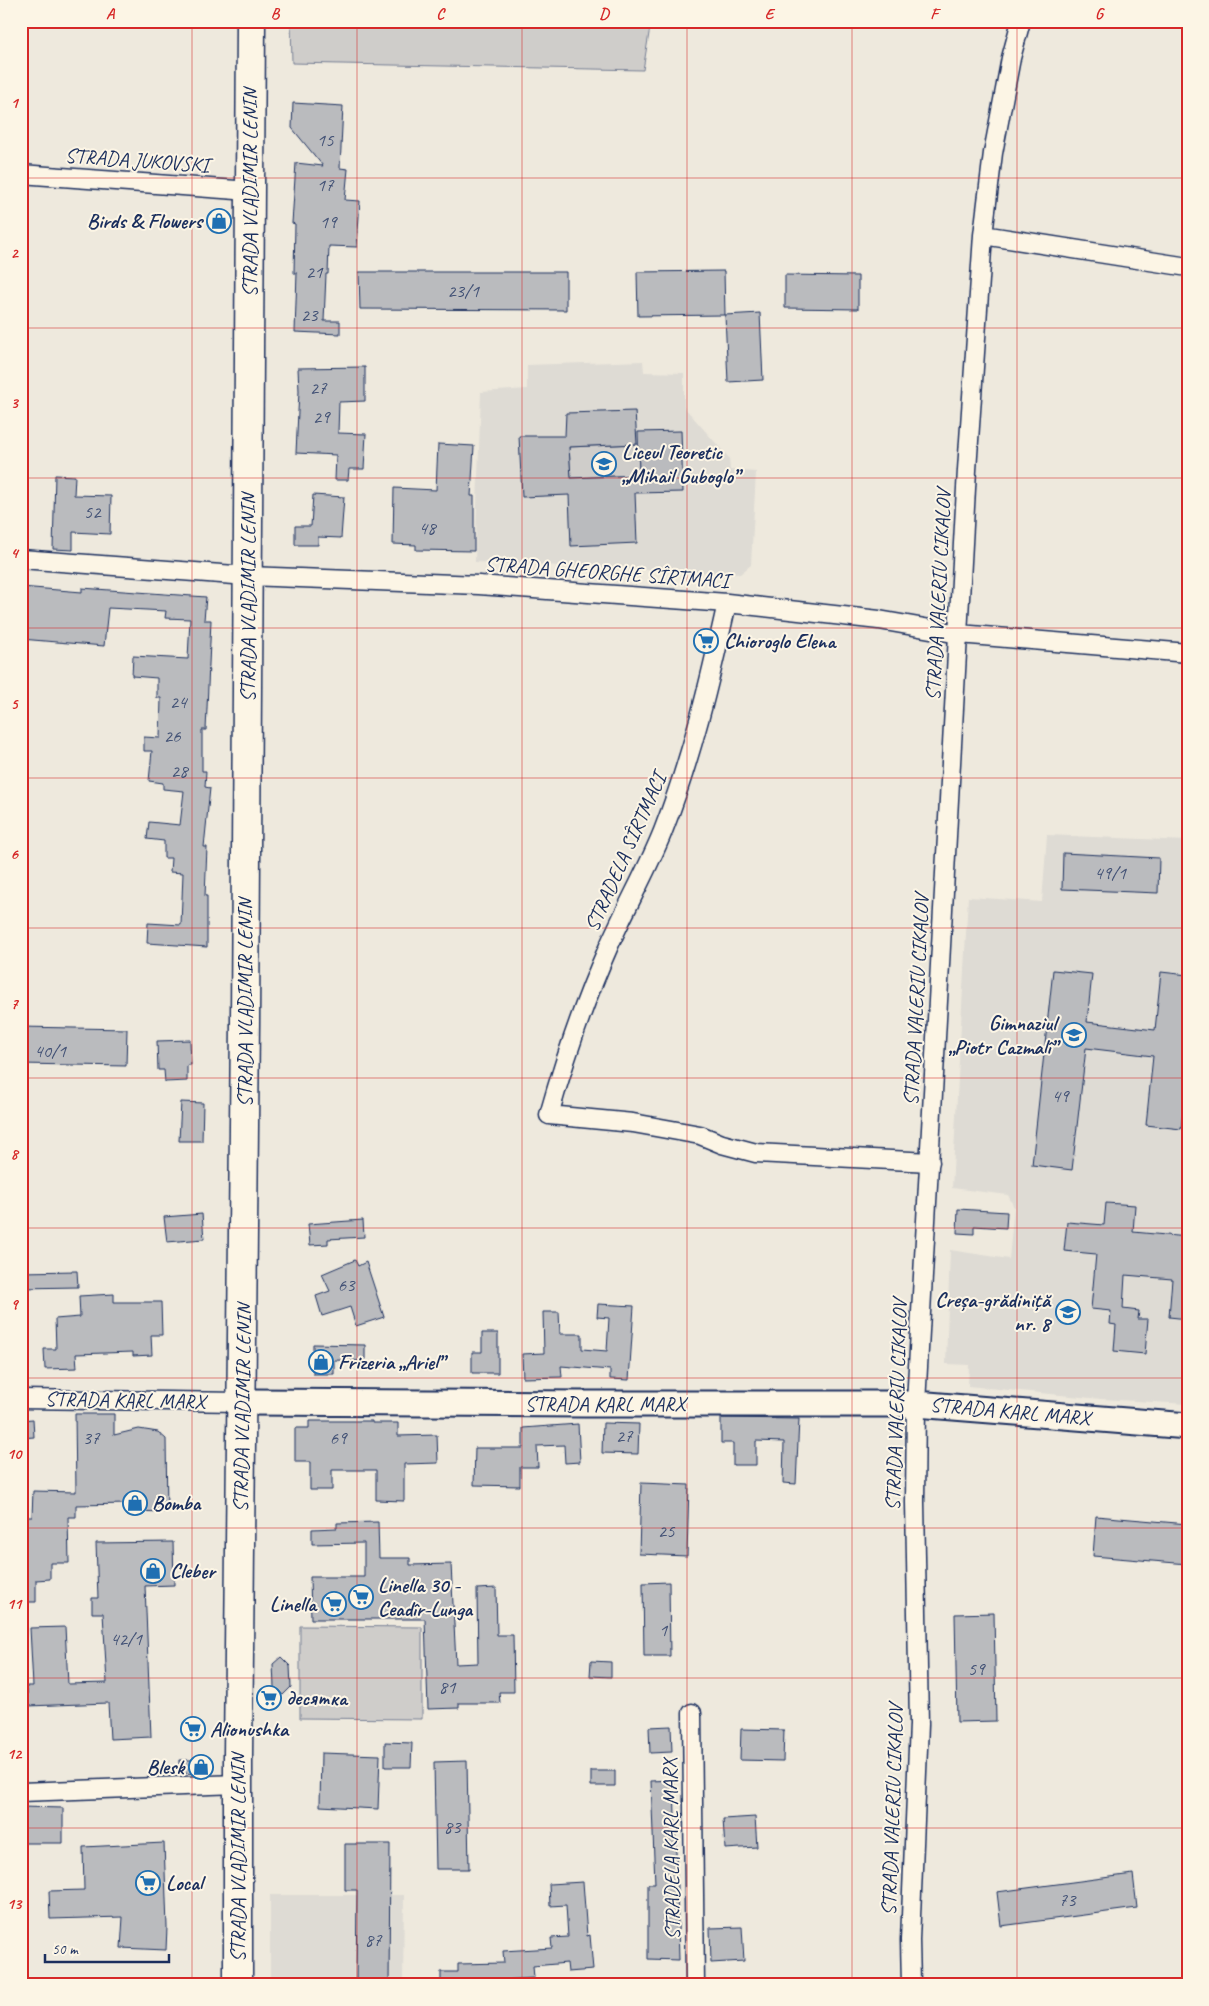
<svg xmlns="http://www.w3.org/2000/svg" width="1209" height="2006" font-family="Caveat,sans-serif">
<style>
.built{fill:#dedbd4}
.green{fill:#cfcdca;stroke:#757e94}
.building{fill:#babbbe;stroke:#1b2f5e}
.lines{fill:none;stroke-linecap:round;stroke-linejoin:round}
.street-casing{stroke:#1b2f5e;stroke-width:21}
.secondary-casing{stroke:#1b2f5e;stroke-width:29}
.primary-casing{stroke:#1b2f5e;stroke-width:31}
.street{stroke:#fcf5e5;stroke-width:18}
.secondary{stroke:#fcf5e5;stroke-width:25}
.primary{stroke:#fcf5e5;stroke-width:28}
.grid{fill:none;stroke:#d62828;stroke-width:1;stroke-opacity:0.55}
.labels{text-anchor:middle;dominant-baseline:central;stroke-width:4;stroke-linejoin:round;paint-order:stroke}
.number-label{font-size:19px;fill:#435276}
.street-label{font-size:21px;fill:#1b2f5e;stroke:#fcf5e5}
.poi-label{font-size:21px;font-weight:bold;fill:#1b2f5e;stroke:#fcf5e5;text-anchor:start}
.neatline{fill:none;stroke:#d62828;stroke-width:2}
.grid-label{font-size:16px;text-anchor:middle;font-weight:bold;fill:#d62828}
</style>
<rect width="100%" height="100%" fill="#eee9dd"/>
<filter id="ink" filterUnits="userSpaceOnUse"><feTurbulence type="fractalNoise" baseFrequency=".02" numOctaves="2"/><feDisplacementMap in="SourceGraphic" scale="10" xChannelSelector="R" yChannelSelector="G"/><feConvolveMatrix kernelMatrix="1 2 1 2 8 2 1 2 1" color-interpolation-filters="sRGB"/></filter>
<g filter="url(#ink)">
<path class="built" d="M643 361 644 372 684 373V407L729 458 730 470 756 472 751 565 740 574 475 562 481 392 527 389V365Z
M1047 835 1188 841V1404L1101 1399 968 1386 969 1365 946 1364 950 1250 1009 1259 1014 1207 1008 1195 952 1188 968 897 1042 902Z
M270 1895H404L403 1985H270Z"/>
<path class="green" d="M291 21H651L643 70 292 63Z
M638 444 639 475 571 478 569 447Z
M300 1626 422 1627V1719L300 1718Z"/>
<path class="building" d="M293 103 343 106 340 168 348 169 345 200 360 201 357 247 329 246 328 274H326L324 321H340V334L295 332 297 273H294L295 224 292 223 296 163 323 166 292 128Z
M724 271 725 315 638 316 637 272Z
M359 272H566V310L360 309Z
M785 275 858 276V309L785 308Z
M760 313 763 380 728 382 725 315Z
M365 367V401L339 402 338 433 366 434 364 469H349L348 480H335L336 455 296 453 299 391 298 368Z
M635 411 637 444 569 447 571 478 639 475 638 432 681 431 683 492 635 493 637 543 571 546 569 495 522 497 519 436H565L566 413Z
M438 444 474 446 471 496H474V551L416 550V545L393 544 394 488 436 490Z
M55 475 75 476 74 495 111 496 110 534 73 532V550L53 549Z
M313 495 344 497 341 538 318 537V545H295V526H311Z
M21 587 82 592V588L206 597 204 620H211L206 730H202V771H206L205 787 210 788 204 847H207L205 896H207V947L147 943 148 923 181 925 183 873 170 872 171 858H164V841L147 839 149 822 180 825 184 791 163 789V783L149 781 152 751H144V737L160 738 161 698H157V678L132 676 133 656 188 659 190 619 165 618 166 611 108 608 104 646 21 639Z
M1063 853 1159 858 1158 893 1062 889Z
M1053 970 1092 974 1087 1022 1155 1030 1161 972 1188 975V1067L1181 1129 1146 1125 1153 1056 1086 1048 1072 1170 1032 1165Z
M21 1027 127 1029 126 1066 21 1064Z
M190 1040 191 1065H187V1081L165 1082 164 1070H158L157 1041Z
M181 1102 203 1103 202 1141H179Z
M1106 1203 1135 1205 1133 1232 1188 1237V1319L1169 1317 1172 1279 1125 1275 1123 1309 1139 1311 1138 1319H1148L1145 1354 1114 1351 1116 1325 1110 1324 1111 1311 1091 1309 1096 1254 1064 1251 1067 1222 1104 1225Z
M958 1209 1007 1212 1006 1228 974 1226V1234L957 1233Z
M202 1214 204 1239 167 1242 164 1217Z
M363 1220 364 1237 328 1239V1244L310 1245 308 1224Z
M355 1260 358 1266 366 1262 384 1317 356 1326 350 1307 322 1316 316 1296 330 1291 322 1274Z
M77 1271 78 1287 21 1288V1272Z
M114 1294V1302H161L162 1335H151L152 1355 133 1356V1352L76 1354 77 1368 45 1369 44 1349H56L55 1319 80 1317 79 1296Z
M598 1304 634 1306 629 1380 610 1379V1370L561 1366 562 1377 523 1378 522 1354 544 1353 543 1312H559L560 1334H582V1349L607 1351 609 1318 597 1317Z
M482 1333H498V1373H472V1352H482Z
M313 1344 365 1345V1361L334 1360V1374H313Z
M75 1414H114V1435L139 1429 158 1432 166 1439 167 1512 130 1511 129 1504 76 1505V1517H68L69 1563H50V1579L36 1580V1602H21V1517H32L33 1491 76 1492Z
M721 1418 799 1419 796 1484 783 1483 784 1442 756 1441V1465H733V1443H721Z
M33 1419 34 1437 21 1438V1420Z
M309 1421H372V1423H398V1436L437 1435 438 1463 404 1464V1501L376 1500V1470H332V1490H310V1462H295V1428H309Z
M603 1423 639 1424 638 1454 602 1453Z
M578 1424 580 1462 565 1463 564 1445 537 1446 538 1467H520V1486L474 1485 475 1448H523V1428Z
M641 1483 689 1485 687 1556 639 1554Z
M1096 1516 1188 1524V1564L1093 1556Z
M378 1522 379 1558H410V1565L451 1564 456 1664 478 1663 477 1589 496 1588 497 1635H513L514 1692H499L500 1703H459V1708L428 1709 425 1619H311L310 1577H364V1543L312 1544V1529L337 1528V1523Z
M173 1542 174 1585 145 1586 151 1737 110 1739 108 1703 28 1706 27 1686H33L30 1628 65 1627 68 1684 107 1683 103 1613H92V1598H98L96 1543Z
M669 1582 670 1656H644L643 1583Z
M994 1613 996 1721 957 1722 955 1614Z
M281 1657 290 1666 291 1687 283 1695 274 1687 273 1664Z
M591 1661 611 1662V1677L590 1676Z
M671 1726 672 1752 650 1753 649 1727Z
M741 1729 784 1730 783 1761 740 1760Z
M385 1742 412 1743 411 1767H385Z
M321 1753 380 1755 378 1809 320 1806Z
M179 1760H205V1774L179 1773Z
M467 1761 469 1869H436L434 1762Z
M591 1771H615V1786H591Z
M674 1780 679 1960 648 1959V1884H655L651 1781Z
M21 1807 63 1808V1843H21Z
M755 1817 757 1847 725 1849 723 1819Z
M164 1843 167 1927 166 1950 121 1948 123 1917 50 1919 49 1891 84 1890 83 1847Z
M345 1844H390L389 1985H356L357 1890H345Z
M1133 1874 1137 1908 1001 1926 997 1892Z
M583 1882 587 1936 590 1935 593 1970 568 1972 567 1963 533 1966 534 1978 485 1981V1985H441V1972H458V1964L504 1963 503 1951 552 1948 551 1938 568 1937 566 1905 550 1906 549 1884Z
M742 1927 744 1961 711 1963 710 1928Z"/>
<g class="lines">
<defs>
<path id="street" d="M21 174 250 191
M983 235 1188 267
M21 559 248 576 479 585 727 603 879 620 959 634 1188 653
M727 603C710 680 692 757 663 831 647 871 625 909 608 948 584 1002 565 1058 549 1115L633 1123 700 1135 722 1144 756 1153 930 1162
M21 1399 241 1402
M692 1713 695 1985
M21 1792 238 1784
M911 1985 910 1940 919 1724 915 1502 916 1404 967 470 983 235 993 153 1011 58 1021 21"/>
<path id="secondary" d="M241 1402 585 1404H916L1188 1426"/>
<path id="primary" d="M238 1985V1757L245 1021 251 21"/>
</defs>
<use href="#street" class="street-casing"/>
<use href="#secondary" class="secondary-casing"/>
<use href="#primary" class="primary-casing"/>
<use href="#street" class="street"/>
<use href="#secondary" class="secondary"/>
<use href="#primary" class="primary"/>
</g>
</g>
<path class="grid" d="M192 21V1985M357 21V1985M522 21V1985M687 21V1985M852 21V1985M1017 21V1985M21 178H1188M21 328H1188M21 478H1188M21 628H1188M21 778H1188M21 928H1188M21 1078H1188M21 1228H1188M21 1378H1188M21 1528H1188M21 1678H1188M21 1828H1188"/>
<defs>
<symbol id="shop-ring" viewBox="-11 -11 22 22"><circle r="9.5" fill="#fcf5e5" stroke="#1f6fb2" stroke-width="1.5"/><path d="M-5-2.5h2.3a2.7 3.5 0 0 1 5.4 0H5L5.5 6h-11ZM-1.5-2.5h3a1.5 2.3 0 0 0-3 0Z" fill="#1f6fb2"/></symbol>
<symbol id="school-ring" viewBox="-11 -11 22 22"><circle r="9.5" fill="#fcf5e5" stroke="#1f6fb2" stroke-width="1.5"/><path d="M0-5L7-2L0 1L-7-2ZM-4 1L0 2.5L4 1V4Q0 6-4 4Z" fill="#1f6fb2"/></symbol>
<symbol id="supermarket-ring" viewBox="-11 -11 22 22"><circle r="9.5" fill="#fcf5e5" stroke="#1f6fb2" stroke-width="1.5"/><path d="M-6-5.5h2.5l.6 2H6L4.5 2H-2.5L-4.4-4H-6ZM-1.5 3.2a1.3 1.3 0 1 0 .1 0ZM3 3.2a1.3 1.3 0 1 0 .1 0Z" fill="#1f6fb2"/></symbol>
</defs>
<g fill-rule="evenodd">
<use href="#shop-ring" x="205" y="207" width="28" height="28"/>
<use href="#school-ring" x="590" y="450" width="28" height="28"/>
<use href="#supermarket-ring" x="692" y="627" width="28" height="28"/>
<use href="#school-ring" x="1060" y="1021" width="28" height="28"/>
<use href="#school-ring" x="1054" y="1298" width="28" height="28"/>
<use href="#shop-ring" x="307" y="1348" width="28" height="28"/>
<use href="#shop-ring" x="121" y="1489" width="28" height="28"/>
<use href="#shop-ring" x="139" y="1557" width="28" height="28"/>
<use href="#supermarket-ring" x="347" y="1583" width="28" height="28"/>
<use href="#supermarket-ring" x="320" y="1590" width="28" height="28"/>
<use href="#supermarket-ring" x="255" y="1684" width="28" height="28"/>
<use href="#supermarket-ring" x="179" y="1715" width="28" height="28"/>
<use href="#shop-ring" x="187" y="1753" width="28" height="28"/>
<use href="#supermarket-ring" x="134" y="1869" width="28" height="28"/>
</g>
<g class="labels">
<g class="number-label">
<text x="325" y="140">15</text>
<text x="325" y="185">17</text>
<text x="328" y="222">19</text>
<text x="314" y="272">21</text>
<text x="463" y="291">23/1</text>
<text x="309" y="315">23</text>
<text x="318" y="388">27</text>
<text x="321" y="417">29</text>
<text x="92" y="512">52</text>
<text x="427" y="528">48</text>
<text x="178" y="702">24</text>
<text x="172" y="736">26</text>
<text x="179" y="771">28</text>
<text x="1110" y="873">49/1</text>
<text x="50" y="1051">40/1</text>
<text x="1060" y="1096">49</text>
<text x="346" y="1285">63</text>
<text x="624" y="1436">27</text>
<text x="91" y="1438">37</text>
<text x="338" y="1438">69</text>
<text x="666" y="1531">25</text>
<text x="663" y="1630">1</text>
<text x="126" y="1639">42/1</text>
<text x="976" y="1669">59</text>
<text x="447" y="1687">81</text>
<text x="452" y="1827">83</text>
<text x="1067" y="1900">73</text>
<text x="373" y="1940">87</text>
</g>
<g class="street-label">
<text transform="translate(137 160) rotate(4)">STRADA JUKOVSKI</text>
<text transform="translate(250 193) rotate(-90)">STRADA VLADIMIR LENIN</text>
<text transform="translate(607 572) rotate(4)">STRADA GHEORGHE SÎRTMACI</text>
<text transform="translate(938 595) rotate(-87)">STRADA VALERIU CIKALOV</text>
<text transform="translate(248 598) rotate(-90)">STRADA VLADIMIR LENIN</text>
<text transform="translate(625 852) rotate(-66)">STRADELA SÎRTMACI</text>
<text transform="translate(916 1000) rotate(-87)">STRADA VALERIU CIKALOV</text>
<text transform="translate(245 1003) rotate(-90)">STRADA VLADIMIR LENIN</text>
<text transform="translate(125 1400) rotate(1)">STRADA KARL MARX</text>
<text x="605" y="1404">STRADA KARL MARX</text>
<text transform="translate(896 1405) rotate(-88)">STRADA VALERIU CIKALOV</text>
<text transform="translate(242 1408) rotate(-89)">STRADA VLADIMIR LENIN</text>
<text transform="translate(1010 1411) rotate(5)">STRADA KARL MARX</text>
<text transform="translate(892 1810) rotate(-88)">STRADA VALERIU CIKALOV</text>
<text transform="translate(671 1849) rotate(-91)">STRADELA KARL MARX</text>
<text transform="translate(238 1858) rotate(-90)">STRADA VLADIMIR LENIN</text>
</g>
<g class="poi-label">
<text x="202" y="221" text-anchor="end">Birds &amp; Flowers</text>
<text x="622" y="452">Liceul Teoretic<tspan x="622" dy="24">„Mihail Guboglo”</tspan></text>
<text x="724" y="641">Chioroglo Elena</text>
<text x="1056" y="1023" text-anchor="end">Gimnaziul<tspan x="1056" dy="24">„Piotr Cazmalî”</tspan></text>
<text x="1050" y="1300" text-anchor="end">Creșa-grădiniță<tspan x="1050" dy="24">nr. 8</tspan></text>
<text x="338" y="1362">Frizeria „Ariel”</text>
<text x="152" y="1503">Bomba</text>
<text x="170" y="1571">Cleber</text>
<text x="378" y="1585">Linella 30 -<tspan x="378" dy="24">Ceadîr-Lunga</tspan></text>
<text x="316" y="1604" text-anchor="end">Linella</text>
<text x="286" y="1698">десятка</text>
<text x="210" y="1729">Alionushka</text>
<text x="184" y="1767" text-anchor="end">Blesk</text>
<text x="166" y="1883">Local</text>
</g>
</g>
<rect width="1209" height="2006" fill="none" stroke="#fcf5e5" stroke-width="55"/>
<path d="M45 1954v8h124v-8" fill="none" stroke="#1b2f5e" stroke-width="2.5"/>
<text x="52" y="1954" font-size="15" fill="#1b2f5e" stroke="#fcf5e5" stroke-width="4" paint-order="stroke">50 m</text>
<rect x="28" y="28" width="1154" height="1950" class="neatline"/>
<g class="grid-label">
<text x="110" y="19">A</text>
<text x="275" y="19">B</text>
<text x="440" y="19">C</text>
<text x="604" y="19">D</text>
<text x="769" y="19">E</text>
<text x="934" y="19">F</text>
<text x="1099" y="19">G</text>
<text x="14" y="108">1</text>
<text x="14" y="258">2</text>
<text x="14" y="408">3</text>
<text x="14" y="558">4</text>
<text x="14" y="709">5</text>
<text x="14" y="859">6</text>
<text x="14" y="1009">7</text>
<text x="14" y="1159">8</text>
<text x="14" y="1309">9</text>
<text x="14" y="1459">10</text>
<text x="14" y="1609">11</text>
<text x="14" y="1759">12</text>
<text x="14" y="1909">13</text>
</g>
</svg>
